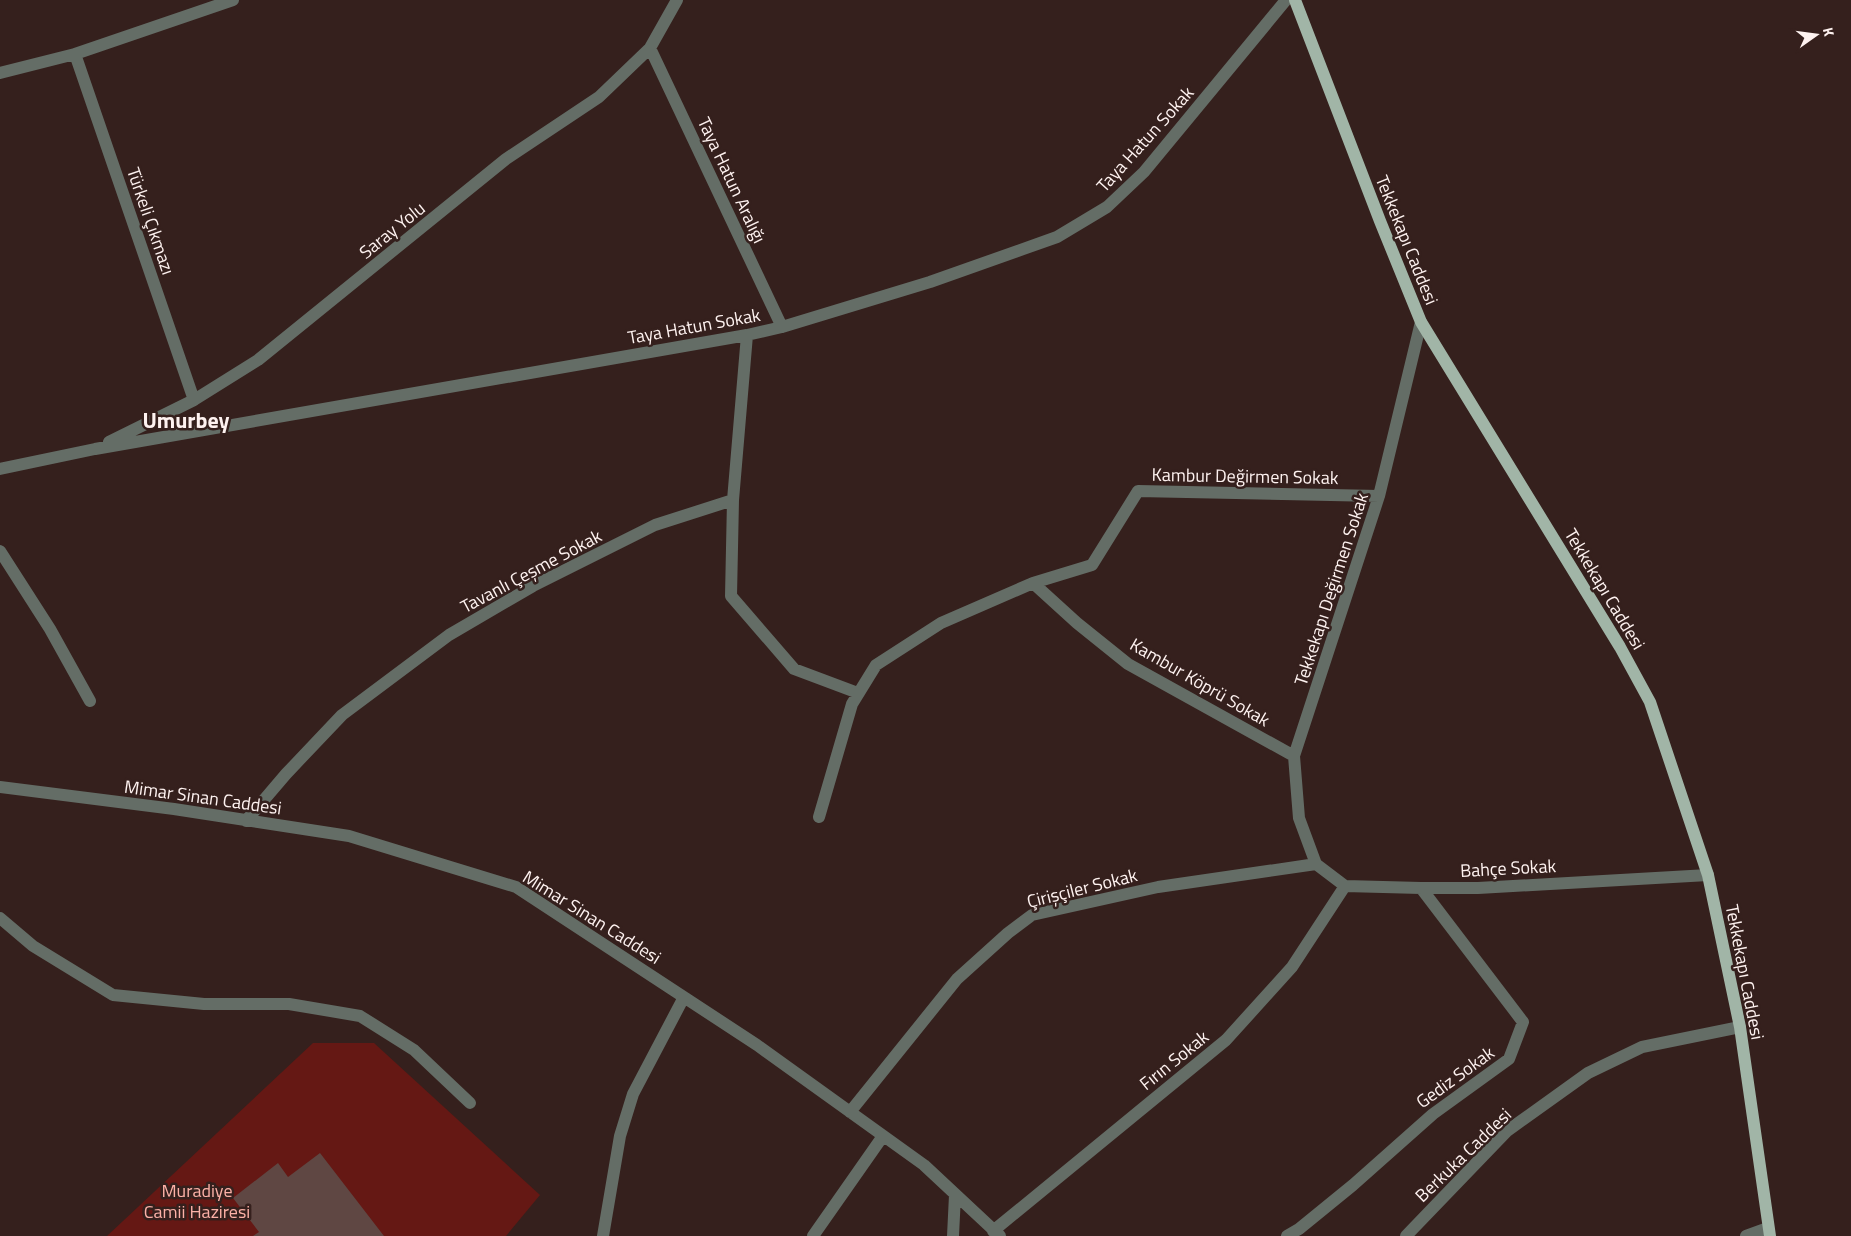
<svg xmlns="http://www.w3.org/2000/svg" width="1851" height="1236" font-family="'Titillium Web',sans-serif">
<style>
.green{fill:#651814}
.building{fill:#5f4743}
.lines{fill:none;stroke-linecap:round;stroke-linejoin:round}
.minor{stroke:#646d66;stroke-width:12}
.major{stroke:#a1b5a7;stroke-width:12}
.labels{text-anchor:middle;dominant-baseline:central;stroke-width:5;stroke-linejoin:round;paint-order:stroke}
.street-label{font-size:18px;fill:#fef2f0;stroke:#35201d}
.park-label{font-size:18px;fill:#fdb1a7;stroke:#35201d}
.district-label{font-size:22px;font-weight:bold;fill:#fef2f0;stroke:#35201d}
</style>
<rect width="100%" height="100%" fill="#35201d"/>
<path class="green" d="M313 1043H374L540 1195 506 1236H107Z"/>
<path class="building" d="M320 1153 384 1236H253L259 1232 233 1198 278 1163 288 1177Z"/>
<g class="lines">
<path class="minor" d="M650 48 782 327
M75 54 194 400
M0 73 75 54 233 0
M109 442 194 400 258 360 506 159 599 97 650 48 677 0
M0 469 95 449 747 335 782 327 930 282 1057 237 1107 207 1144 172 1286 0
M733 500 731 596 794 669 858 693
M0 551 50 629 90 701
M1033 583 1077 623 1128 664 1294 756
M0 787 174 809 349 836 516 887 757 1045 924 1165 1000 1236
M819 817 852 704 876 665 941 623 1033 583 1092 565 1138 491 1379 496
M246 821 286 774 342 715 449 635 533 586 655 525 733 500 747 335
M1316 864 1299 818 1294 756 1379 496 1421 322
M1316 864 1345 886 1421 888H1478L1708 875
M0 918 33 946 113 995 204 1004H289L360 1016 414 1050 470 1103
M850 1112 957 979 1008 933 1032 915 1158 887 1316 864
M993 1231 1226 1040 1292 967 1345 886
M603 1236 620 1136 633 1094 684 997
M813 1236 883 1136
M953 1236 955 1195
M1287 1236 1299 1229 1353 1185 1433 1114 1509 1059 1523 1022 1421 888
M1406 1236 1507 1131 1588 1073 1642 1047 1740 1027
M1746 1236 1768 1228"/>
<path class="major" d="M1295 0 1380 221 1421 322 1620 647 1650 702 1708 875 1740 1027 1770 1236"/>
</g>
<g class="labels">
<g class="street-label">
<text transform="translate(1145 139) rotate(-48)">Taya Hatun Sokak</text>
<text transform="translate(732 180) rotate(65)">Taya Hatun Aralığı</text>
<text transform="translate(151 221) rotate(71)">Türkeli Çıkmazı</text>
<text transform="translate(392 230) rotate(-39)">Saray Yolu</text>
<text transform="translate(1407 240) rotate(68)">Tekkekapı Caddesi</text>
<text transform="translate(694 326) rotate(-10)">Taya Hatun Sokak</text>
<text transform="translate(1245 476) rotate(1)">Kambur Değirmen Sokak</text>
<text transform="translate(531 571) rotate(-28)">Tavanlı Çeşme Sokak</text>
<text transform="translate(1331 589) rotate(-72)">Tekkekapı Değirmen Sokak</text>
<text transform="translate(1605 589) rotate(59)">Tekkekapı Caddesi</text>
<text transform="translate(1200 682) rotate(30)">Kambur Köprü Sokak</text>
<text transform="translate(203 797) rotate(8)">Mimar Sinan Caddesi</text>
<text transform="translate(1508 868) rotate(-3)">Bahçe Sokak</text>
<text transform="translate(1082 888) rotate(-14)">Çirişçiler Sokak</text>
<text transform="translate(592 917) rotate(32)">Mimar Sinan Caddesi</text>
<text transform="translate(1745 972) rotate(79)">Tekkekapı Caddesi</text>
<text transform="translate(1174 1060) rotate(-39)">Fırın Sokak</text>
<text transform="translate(1455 1077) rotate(-36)">Gediz Sokak</text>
<text transform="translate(1463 1155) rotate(-44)">Berkuka Caddesi</text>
</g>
<g class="park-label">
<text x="197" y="1190">Muradiye<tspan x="197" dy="21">Camii Haziresi</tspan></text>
</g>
<g class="district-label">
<text x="186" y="420">Umurbey</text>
</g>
</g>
<g transform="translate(1816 35) rotate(76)" stroke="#35201d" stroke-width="4" paint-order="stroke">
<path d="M0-4L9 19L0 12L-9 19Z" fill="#fef2f0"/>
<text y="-8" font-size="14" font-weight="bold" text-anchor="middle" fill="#fef2f0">K</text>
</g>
</svg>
